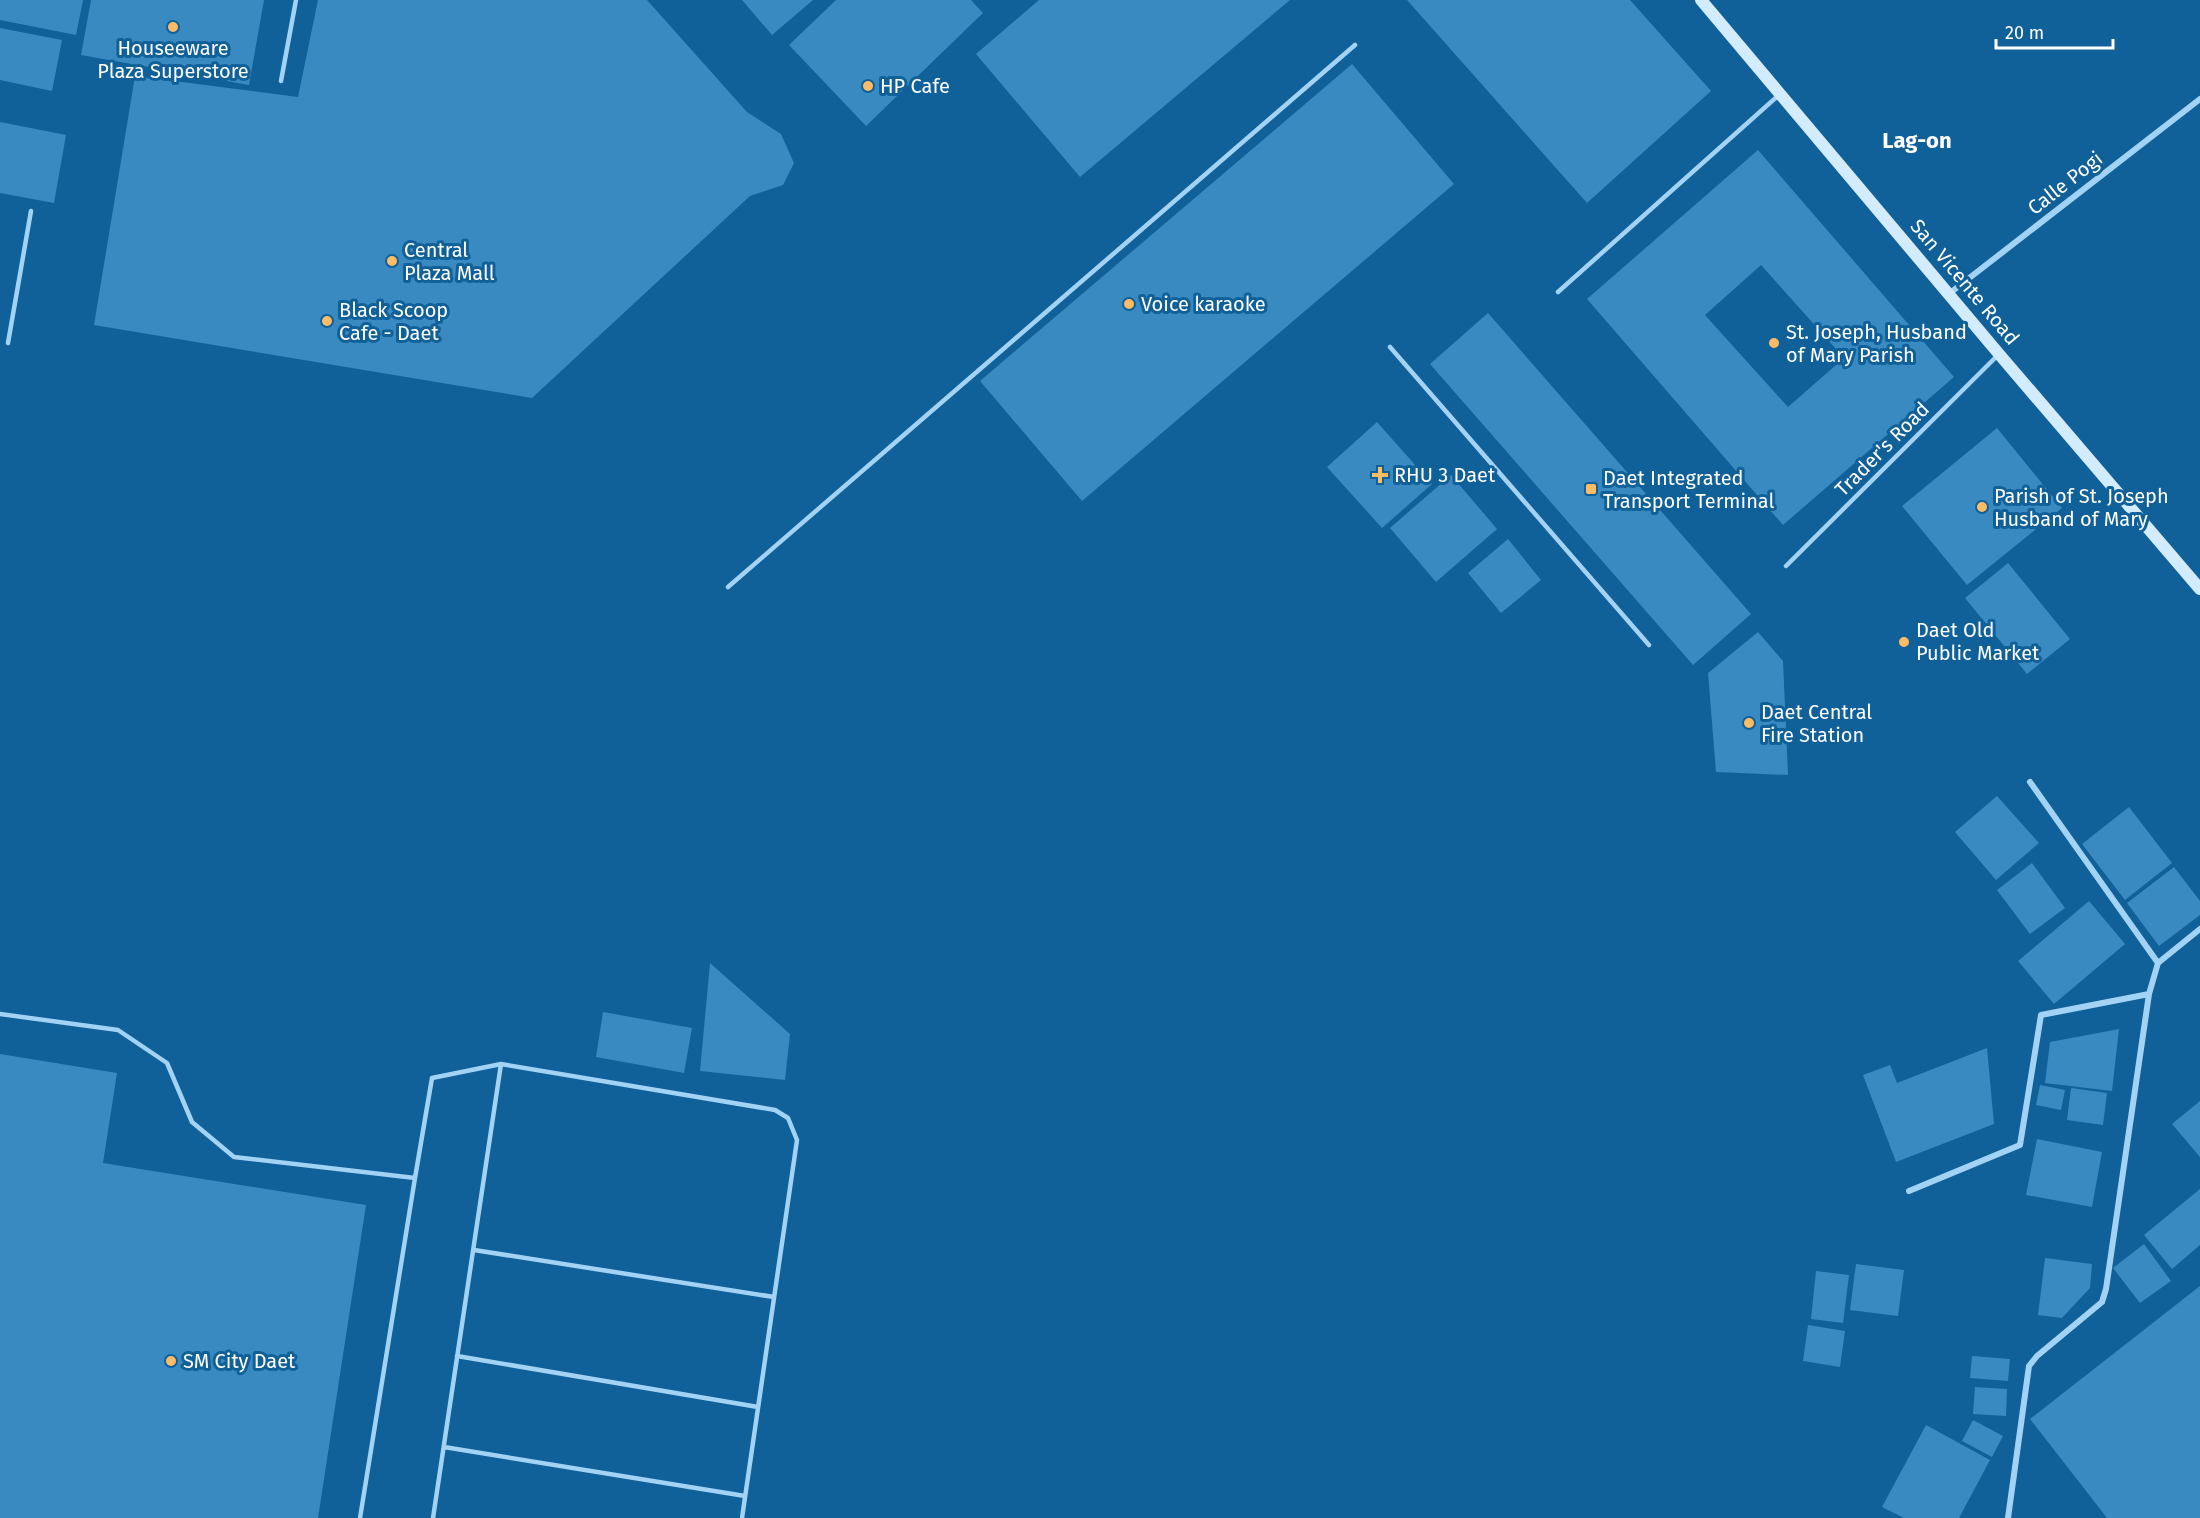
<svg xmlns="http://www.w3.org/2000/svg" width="2200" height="1518" font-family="'Fira Sans',sans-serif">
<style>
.building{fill:#398ac1;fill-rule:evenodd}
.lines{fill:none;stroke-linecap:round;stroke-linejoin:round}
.lane{stroke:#a2d3f4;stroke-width:4.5}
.street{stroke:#a2d3f4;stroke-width:6}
.secondary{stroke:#d2ebfd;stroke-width:12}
.poi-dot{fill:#ffbc65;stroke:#106099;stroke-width:2}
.labels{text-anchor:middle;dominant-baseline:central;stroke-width:6;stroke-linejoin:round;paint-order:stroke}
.poi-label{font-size:20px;fill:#fff;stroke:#106099;text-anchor:start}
.street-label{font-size:20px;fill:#fff;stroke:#106099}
.quarter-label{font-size:22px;font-weight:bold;fill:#fff;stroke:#106099}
</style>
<rect width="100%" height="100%" fill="#106099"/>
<path class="building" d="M0 0H83L76 35 0 20Z
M91 0H264L249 85 81 55Z
M318 0H647L747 112 781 134 794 163 783 185 750 196 532 398 94 325 135 76 298 97Z
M742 0H813L772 35Z
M836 0H971L983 13 866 126 789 45Z
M1039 0H1290L1080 177 976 54Z
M1407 0H1630L1711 91 1587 203Z
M0 28 62 40 52 91 0 80Z
M1352 64 1454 184 1082 501 980 381Z
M0 122 66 135 54 203 0 193Z
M1758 150 1954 377 1783 525 1587 299ZM1761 265 1844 358 1788 407 1705 315Z
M1488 313 1751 614 1693 665 1430 364Z
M1377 422 1432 484 1382 528 1327 467Z
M1997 428 2062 508 1967 585 1902 506Z
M1451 475 1497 529 1436 582 1390 528Z
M1508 539 1541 580 1501 613 1468 573Z
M2008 563 2070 639 2027 674 1965 598Z
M1758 632 1783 661 1788 775 1716 772 1708 673Z
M1997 796 2039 843 1996 880 1955 832Z
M2129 807 2172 863 2125 900 2082 844Z
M2032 863 2065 908 2030 934 1997 890Z
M2174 867 2200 901V915L2159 946 2127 903Z
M2089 901 2125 944 2054 1004 2018 961Z
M710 963 790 1034 785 1080 700 1071Z
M603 1012 692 1028 684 1073 596 1057Z
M2119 1029 2112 1091 2045 1083 2050 1042Z
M1987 1048 1994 1124 1896 1162 1863 1075 1890 1065 1897 1083Z
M0 1054 117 1073 103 1163 366 1205 318 1518H0Z
M2040 1085 2065 1090 2061 1110 2036 1105Z
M2071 1088 2107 1093 2103 1125 2067 1120Z
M2200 1101V1157L2172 1124Z
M2037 1139 2102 1152 2092 1207 2026 1195Z
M2200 1189V1245L2172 1269 2144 1235Z
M2144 1244 2171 1281 2140 1303 2113 1268Z
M2045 1258 2092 1264 2090 1288 2062 1318 2038 1315Z
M1856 1264 1904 1270 1898 1316 1850 1310Z
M1816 1271 1849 1275 1843 1323 1811 1319Z
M2200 1286V1518H2107L2030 1419Z
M1808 1325 1845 1331 1840 1367 1803 1361Z
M1972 1356 2010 1359 2008 1381 1970 1378Z
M1975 1387 2007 1389 2006 1416 1973 1414Z
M1973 1420 2003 1436 1992 1457 1962 1441Z
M1926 1425 1990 1460 1959 1518H1904L1882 1507Z"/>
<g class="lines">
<path class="lane" d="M281 81 296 0
M1558 292 1780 94
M8 343 31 211
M1390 347 1649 645
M1786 566 1999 354
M728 587 1355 45
M0 1014 118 1030 167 1063 192 1122 234 1157 415 1178 432 1078 501 1064 775 1110 788 1118 797 1140 742 1518
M474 1250 774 1297
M457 1356 758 1407
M444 1447 745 1496
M360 1518 415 1178
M433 1518 501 1064"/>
<path class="street" d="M1950 293 2200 99
M2030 782 2158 963
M1909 1191 2020 1145 2041 1015 2149 994
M2008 1518 2029 1366 2037 1356 2102 1302 2106 1289 2149 994 2158 963 2200 929"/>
<path class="secondary" d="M1701 0 1999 354 2200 589"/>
</g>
<g class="poi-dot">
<circle cx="173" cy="27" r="6"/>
<circle cx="868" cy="86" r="6"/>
<circle cx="392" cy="261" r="6"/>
<circle cx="1129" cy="304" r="6"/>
<circle cx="327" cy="321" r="6"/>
<circle cx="1774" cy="343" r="6"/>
<path d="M1377 466h6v6h6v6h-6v6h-6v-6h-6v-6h6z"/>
<rect x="1585" y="483" width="12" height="12" rx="3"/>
<circle cx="1982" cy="507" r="6"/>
<circle cx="1904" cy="642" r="6"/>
<circle cx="1749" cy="723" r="6"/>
<circle cx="171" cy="1361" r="6"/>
</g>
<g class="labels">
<g class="poi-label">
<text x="173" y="48" text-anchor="middle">Houseeware<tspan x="173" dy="23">Plaza Superstore</tspan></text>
<text x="880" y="86">HP Cafe</text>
<text x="404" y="250">Central<tspan x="404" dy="23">Plaza Mall</tspan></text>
<text x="1141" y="304">Voice karaoke</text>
<text x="339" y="310">Black Scoop<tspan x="339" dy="23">Cafe - Daet</tspan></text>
<text x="1786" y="332">St. Joseph, Husband<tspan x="1786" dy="23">of Mary Parish</tspan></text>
<text x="1394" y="475">RHU 3 Daet</text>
<text x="1603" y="478">Daet Integrated<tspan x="1603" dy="23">Transport Terminal</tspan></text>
<text x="1994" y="496">Parish of St. Joseph<tspan x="1994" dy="23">Husband of Mary</tspan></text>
<text x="1916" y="630">Daet Old<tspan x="1916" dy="23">Public Market</tspan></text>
<text x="1761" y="712">Daet Central<tspan x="1761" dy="23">Fire Station</tspan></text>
<text x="183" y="1361">SM City Daet</text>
</g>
<g class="street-label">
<text transform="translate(2065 183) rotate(-38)">Calle Pogi</text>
<text transform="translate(1965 282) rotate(50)">San Vicente Road</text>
<text transform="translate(1882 449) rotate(-45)">Trader's Road</text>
</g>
<g class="quarter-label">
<text x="1917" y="140">Lag-on</text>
</g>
</g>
<path d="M1996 39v9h117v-9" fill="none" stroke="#ffffff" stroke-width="3"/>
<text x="2005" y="39" font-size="18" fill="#ffffff" stroke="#106099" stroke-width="4.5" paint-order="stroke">20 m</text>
</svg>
